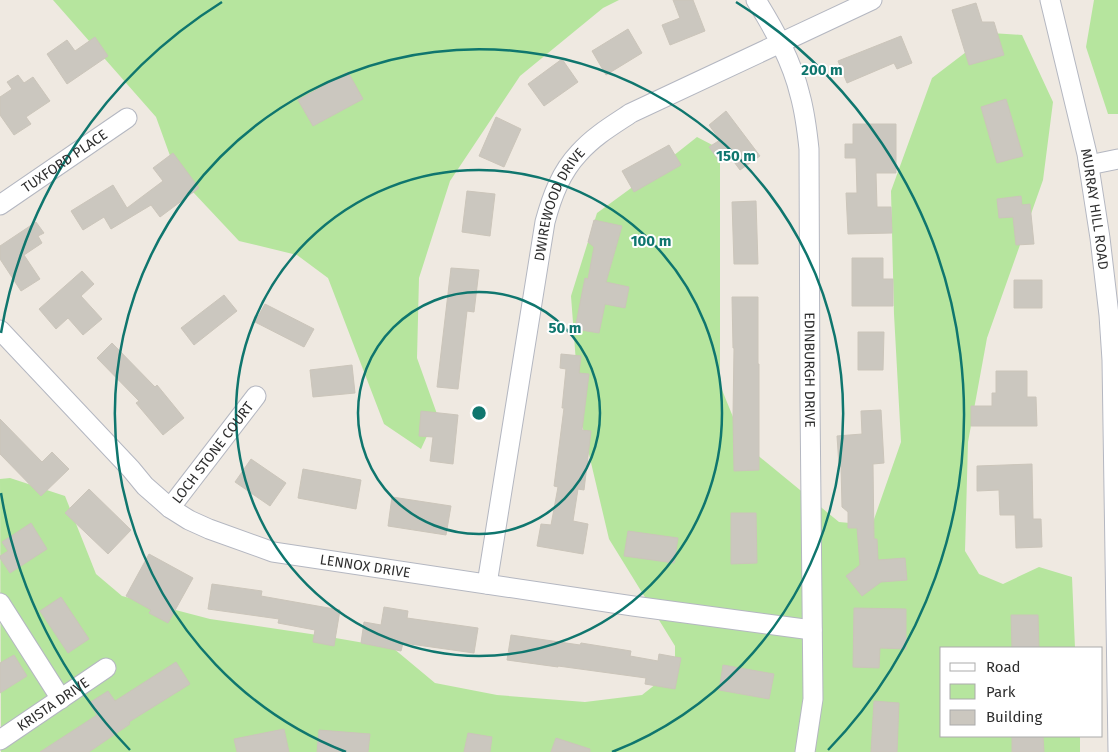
<svg xmlns="http://www.w3.org/2000/svg" width="1118" height="752" font-family="'Fira Sans',sans-serif">
<style>
.green{fill:#b6e59e}
.building{fill:#cbc7bf;stroke:#cbc5ba}
.lines{fill:none;stroke-linecap:round;stroke-linejoin:round}
.street-casing{stroke:#b4b7c1;stroke-width:21}
.street{stroke:#fff;stroke-width:19}
.ring{fill:none;stroke:#0f766e;stroke-width:2.5}
.labels{text-anchor:middle;dominant-baseline:central;stroke-width:4;stroke-linejoin:round;paint-order:stroke}
.street-label{font-size:14px;fill:#2e2e2e;stroke:#fff}
.centre{fill:#0f766e;stroke:#fff;stroke-width:2.5}
.ring-label{font-size:15px;text-anchor:middle;font-weight:bold;fill:#0f766e;stroke:#fff;stroke-width:4;stroke-linejoin:round;paint-order:stroke}
</style>
<rect width="100%" height="100%" fill="#efe9e1"/>
<path class="green" d="M53 0H619L603 8 520 76 450 181 419 278 417 358 437 414 421 449 384 424 328 278 297 255 239 241 177 175 156 117Z
M1094 0H1118V114H1108L1086 47Z
M991 33 1022 35 1053 102 1043 180 987 338 968 442 965 551 979 574 1003 584 1039 567 1072 577 1075 648H942V736H1080V752H1L0 479 10 478 65 496 96 574 122 596 210 619 324 636 393 648 435 683 497 695 585 702 642 695 675 669V646L609 539 580 416 571 296 597 213 649 175 697 137 720 149V385L744 444 839 522 872 525 901 442 894 314 891 191 932 78Z"/>
<path class="building" d="M673 0H693L705 31 670 45 662 25 680 18Z
M976 3 982 22H994L1004 55 969 65 952 10Z
M628 29 642 53 606 75 592 51Z
M901 36 912 63 897 69 894 63 847 83 838 61Z
M95 37 108 56 67 84 47 54 67 40 75 51Z
M562 59 578 82 544 106 528 84Z
M348 72 363 99 313 126 298 100Z
M18 75 24 83 33 77 50 101 26 117 31 124 14 135 0 115V97L12 89 7 82Z
M1006 99 1023 156 997 163 981 107Z
M726 111 760 156 740 170 729 155 720 162 709 147 720 140 709 125Z
M496 117 521 129 504 167 479 156Z
M853 124H896V173H876L877 207H891L892 233 848 234 846 193H857L856 158H845V144H853Z
M669 145 681 165 634 192 622 171Z
M173 153 199 188 160 217 151 205 111 229 104 217 83 230 71 211 113 185 127 208 163 181 153 168Z
M467 191 495 194 490 236 462 232Z
M1021 196 1022 205 1030 204 1034 244 1016 245 1013 217 999 218 997 199Z
M756 201 758 264H734L732 202Z
M594 220 622 226 606 282 629 287 625 308 605 304 599 333 575 329 585 278 588 279 594 247 588 242Z
M36 222 44 233 38 236 42 243 24 255 40 279 21 291 0 259V246Z
M852 258H883V279H893V306H852Z
M451 268 479 270 474 312 467 311 458 389 437 387Z
M82 271 94 284 81 296 102 319 83 335 68 318 56 329 39 309Z
M1014 280H1042V308H1014Z
M224 295 237 311 194 345 181 328Z
M732 297H758V364H759V470L734 471 733 416 734 348H733Z
M265 304 314 329 304 347 255 322Z
M858 332H884L883 370H858Z
M112 343 155 387 157 385 184 418 163 435 136 403 139 401 97 358Z
M561 354 581 356 579 373 589 374 582 430 591 431 584 490 578 489 573 521 588 524 583 554 537 546 541 524 551 525 558 487 554 486 564 408H562L566 369 560 368Z
M352 365 355 393 313 397 310 370Z
M996 371H1027V397H1036L1037 426H971V406H992V393H996Z
M881 410 884 463 873 464 874 539H877L878 560 905 558 907 580 881 582 862 596 846 576 860 565 857 528H848V512L842 507 841 466H839L837 436 862 434 861 411Z
M421 411 458 415 453 464 430 461 433 437 419 436Z
M0 419 42 462 52 452 69 469 41 496 0 454Z
M251 459 286 483 270 506 235 482Z
M1032 464 1033 519H1041L1042 547 1016 548 1015 515H1000L999 490 977 491V466Z
M303 469 361 480 356 509 298 498Z
M89 489 131 530 108 554 65 513Z
M392 497 451 506 446 535 388 526Z
M731 513H756L757 563 731 564Z
M31 523 47 549 10 573 0 558V556L8 551 2 542Z
M628 531 678 538 674 563 624 556Z
M149 554 193 578 168 623 149 613 151 610 126 596Z
M212 584 262 591 261 596 340 610 334 646 313 642 315 630 278 623 279 619 208 609Z
M61 597 89 639 68 653 40 611Z
M384 607 408 611 407 618 478 628 474 653 403 643 401 651 361 643 364 622 381 625Z
M854 608 906 609V649L880 648 879 668 853 667Z
M1011 615H1038L1039 648H1012Z
M511 635 580 645 581 643 631 651 630 656 658 661 659 654 681 658 675 689 645 684 646 678 558 666V667L507 660Z
M14 655 27 676 0 693V663Z
M176 662 190 684 129 722 130 724 89 752H40L97 715 89 703 108 691 115 701Z
M723 665 774 674 769 699 719 690Z
M874 701 899 703 897 752H871Z
M284 729 289 752H237L234 739Z
M319 730 370 734 368 752H317Z
M468 733 492 737 490 752H464Z
M1012 736H1043L1044 752H1012Z
M556 738 590 749V752H551Z"/>
<g class="lines">
<defs>
<g id="street">
<path id="s1" d="M756 0C774 29 792 61 800 95 805 113 807 130 809 149L810 403 813 699 805 752"/>
<path id="s2" d="M1050 0 1087 154 1100 238 1109 315 1112 360 1118 750"/>
<path d="M1089 165 1118 159"/>
<path id="s3" d="M0 205 127 118"/>
<path id="s4" d="M0 330 131 469 145 486 170 508 189 520 209 529 273 552 633 606 812 630"/>
<path id="s5" d="M170 508 256 396"/>
<path id="s6" d="M487 584 545 222C552 196 561 172 579 153 594 136 613 125 631 113L872 0"/>
<path d="M0 603 61 699"/>
<path id="s7" d="M0 740 106 668"/>
</g>
</defs>
<use href="#street" class="street-casing"/>
<use href="#street" class="street"/>
</g>
<g class="ring">
<circle cx="479" cy="413" r="121"/>
<circle cx="479" cy="413" r="243"/>
<path d="M346 752A364 364 0 1 1 612 752"/>
<path d="M130 750A485 485 0 0 1 1 493M1 333A485 485 0 0 1 222 2M736 2A485 485 0 0 1 828 750"/>
</g>
<g class="labels">
<g class="street-label">
<text stroke="none"><textPath href="#s3" startOffset="78">TUXFORD PLACE</textPath></text>
<text stroke="none"><textPath href="#s6" startOffset="388">DWIREWOOD DRIVE</textPath></text>
<text stroke="none"><textPath href="#s2" startOffset="214">MURRAY HILL ROAD</textPath></text>
<text stroke="none"><textPath href="#s1" startOffset="381">EDINBURGH DRIVE</textPath></text>
<text stroke="none"><textPath href="#s5" startOffset="70">LOCH STONE COURT</textPath></text>
<text stroke="none"><textPath href="#s4" startOffset="452">LENNOX DRIVE</textPath></text>
<text stroke="none"><textPath href="#s7" startOffset="64">KRISTA DRIVE</textPath></text>
</g>
</g>
<circle cx="479" cy="413" r="8" class="centre"/>
<g class="ring-label">
<text x="822" y="75">200 m</text>
<text x="736" y="161">150 m</text>
<text x="651" y="246">100 m</text>
<text x="565" y="333">50 m</text>
</g>
<rect x="940" y="647" width="162" height="90" fill="#ffffff" stroke="#ababab"/>
<rect x="950" y="663" width="25" height="8" fill="#ffffff" stroke="#ababab"/>
<text x="986" y="672" font-size="15" fill="#2e2e2e">Road</text>
<rect x="950" y="684" width="25" height="15" fill="#b6e59e" stroke="#ababab"/>
<text x="986" y="697" font-size="15" fill="#2e2e2e">Park</text>
<rect x="950" y="710" width="25" height="15" fill="#cbc7bf" stroke="#ababab"/>
<text x="986" y="722" font-size="15" fill="#2e2e2e">Building</text>
</svg>
